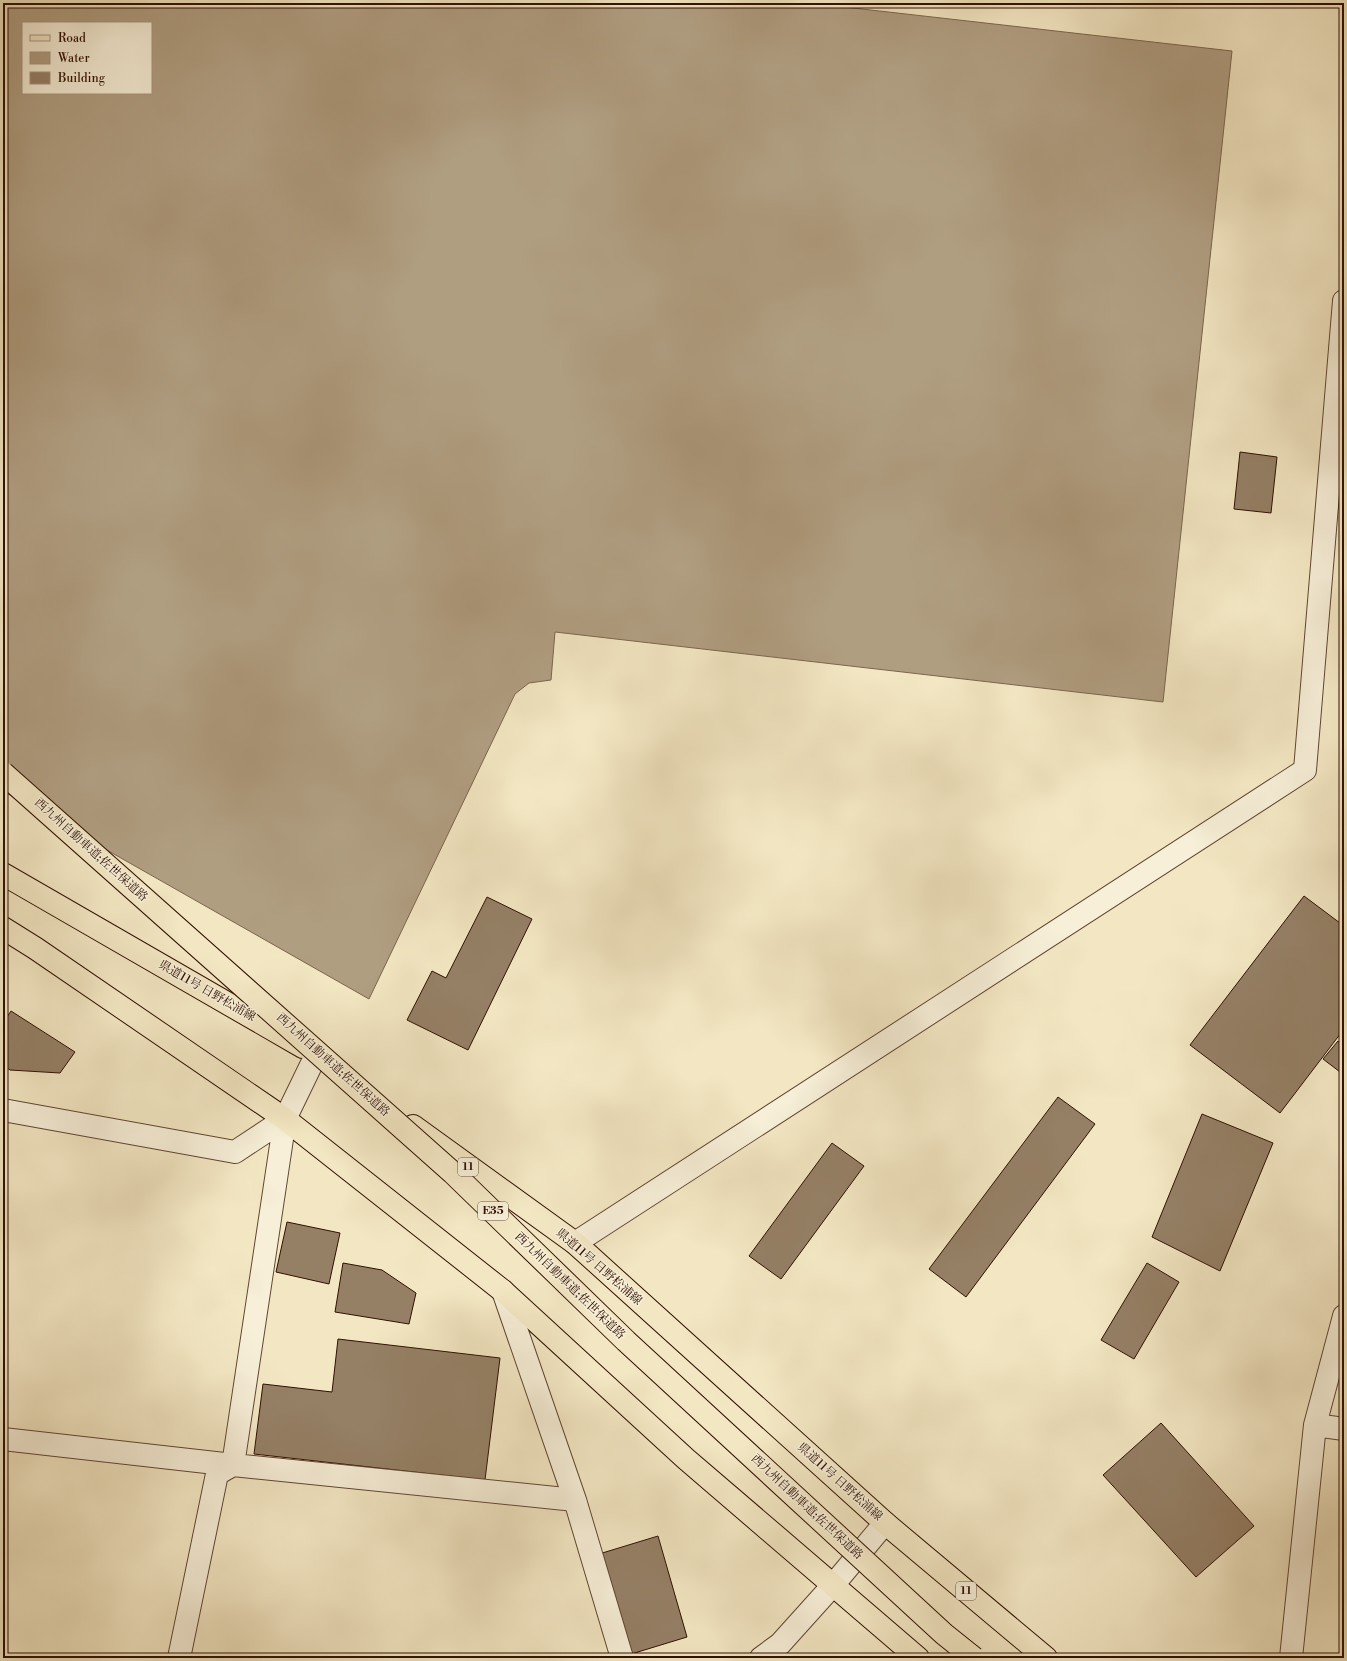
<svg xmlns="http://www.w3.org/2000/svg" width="1347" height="1661" font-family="'Libre Bodoni','Noto Serif JP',serif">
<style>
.water{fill:#b09e81;stroke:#7c654e;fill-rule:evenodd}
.building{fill:#958066;stroke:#2f1002}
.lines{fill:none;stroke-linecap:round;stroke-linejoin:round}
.minor-casing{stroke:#604632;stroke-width:24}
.major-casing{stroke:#2f1002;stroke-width:24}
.minor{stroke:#f7efd8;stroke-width:22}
.major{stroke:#f3e7c3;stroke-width:22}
.highway-bridge-casing{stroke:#2f1002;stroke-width:24;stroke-linecap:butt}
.highway-bridge{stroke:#f3e7c3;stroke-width:22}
.labels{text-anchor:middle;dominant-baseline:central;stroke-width:3;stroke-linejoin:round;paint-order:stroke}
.shield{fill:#f7efd8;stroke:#6b5342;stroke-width:1}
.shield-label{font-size:11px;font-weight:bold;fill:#2f1002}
.street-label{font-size:12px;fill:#2f1002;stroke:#f7efd8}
</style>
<rect width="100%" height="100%" fill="#f3e7c3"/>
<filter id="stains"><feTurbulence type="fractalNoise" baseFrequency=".005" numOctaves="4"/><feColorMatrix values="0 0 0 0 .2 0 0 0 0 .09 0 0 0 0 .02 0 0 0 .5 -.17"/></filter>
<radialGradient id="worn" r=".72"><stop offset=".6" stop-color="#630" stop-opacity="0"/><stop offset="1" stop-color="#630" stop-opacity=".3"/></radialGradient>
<path class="water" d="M3 3H809L1232 51 1163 702 555 632 551 680 529 683 515 694 369 999 3 791ZM23 23H151V93H23Z"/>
<path class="building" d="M1240 452 1277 457 1271 513 1234 509Z
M1304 896 1344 926V1029L1280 1113 1190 1045Z
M487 897 532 919 468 1050 407 1020 432 971 446 978Z
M11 1011 75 1052 60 1073 10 1070 3 1065V1023Z
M1338 1041 1344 1046V1075L1323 1059Z
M1058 1097 1095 1124 966 1297 929 1269Z
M1202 1114 1273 1143 1220 1271 1152 1237Z
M832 1143 864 1166 781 1279 749 1256Z
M287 1222 340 1233 329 1284 276 1272Z
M343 1263 382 1270 416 1293 409 1324 335 1312Z
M1147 1263 1179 1282 1134 1359 1101 1340Z
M338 1339 500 1358 485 1480 254 1454 263 1384 332 1392Z
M1161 1423 1254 1526 1196 1577 1103 1475Z
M658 1536 687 1637 628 1655 599 1554Z"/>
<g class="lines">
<defs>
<path id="minor" d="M3 1110 235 1152 285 1119 316 1055
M575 1243 1305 770 1344 301
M503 1291 575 1500 622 1658
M1315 1425 1344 1429
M3 1439 233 1465 575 1500
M179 1658 217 1474 233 1465 285 1119
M761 1658 780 1644 834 1584 885 1523
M1291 1658 1315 1425 1344 1316"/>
<path id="major" d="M3 874 303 1047
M3 928 35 948 285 1119 503 1291 686 1459 918 1658
M413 1126 575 1243 885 1523 1046 1658"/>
</defs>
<use href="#minor" class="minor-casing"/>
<use href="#major" class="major-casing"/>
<use href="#minor" class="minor"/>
<use href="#major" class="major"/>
<defs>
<path id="highway-bridge" d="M3 773 453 1173 626 1341 944 1634 974 1658"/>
</defs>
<use href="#highway-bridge" class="highway-bridge-casing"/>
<use href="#highway-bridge" class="highway-bridge"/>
</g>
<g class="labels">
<g class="shield">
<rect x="458" y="1158" width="20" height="18" rx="3"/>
<rect x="478" y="1202" width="30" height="18" rx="3"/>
<rect x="956" y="1582" width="20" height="18" rx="3"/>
</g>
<g class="shield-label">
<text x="468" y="1167">11</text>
<text x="493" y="1211">E35</text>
<text x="966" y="1591">11</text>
</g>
<g class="street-label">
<text transform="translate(91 850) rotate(42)">西九州自動車道;佐世保道路</text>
<text transform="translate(207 991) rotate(30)">県道11号 日野松浦線</text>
<text transform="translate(333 1065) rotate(42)">西九州自動車道;佐世保道路</text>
<text transform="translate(599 1267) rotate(41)">県道11号 日野松浦線</text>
<text transform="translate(570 1286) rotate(44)">西九州自動車道;佐世保道路</text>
<text transform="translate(840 1482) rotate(42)">県道11号 日野松浦線</text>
<text transform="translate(807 1507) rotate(43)">西九州自動車道;佐世保道路</text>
</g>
</g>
<rect width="1347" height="1661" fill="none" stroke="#f3e7c3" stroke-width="16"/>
<rect x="4" y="4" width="1339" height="1653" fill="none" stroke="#2f1002" stroke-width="2"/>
<rect x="8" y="8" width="1331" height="1645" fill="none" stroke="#2f1002"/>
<rect x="22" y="22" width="130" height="72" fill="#f7efd8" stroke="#a79682"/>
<rect x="30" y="35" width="20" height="6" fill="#f3e7c3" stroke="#a79682"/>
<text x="58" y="42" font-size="12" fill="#2f1002">Road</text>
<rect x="30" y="52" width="20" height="12" fill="#b09e81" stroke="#a79682"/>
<text x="58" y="62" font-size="12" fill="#2f1002">Water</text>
<rect x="30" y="72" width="20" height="12" fill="#958066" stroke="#a79682"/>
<text x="58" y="82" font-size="12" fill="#2f1002">Building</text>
<rect width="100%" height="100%" filter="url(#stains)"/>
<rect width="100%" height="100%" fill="url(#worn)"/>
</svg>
